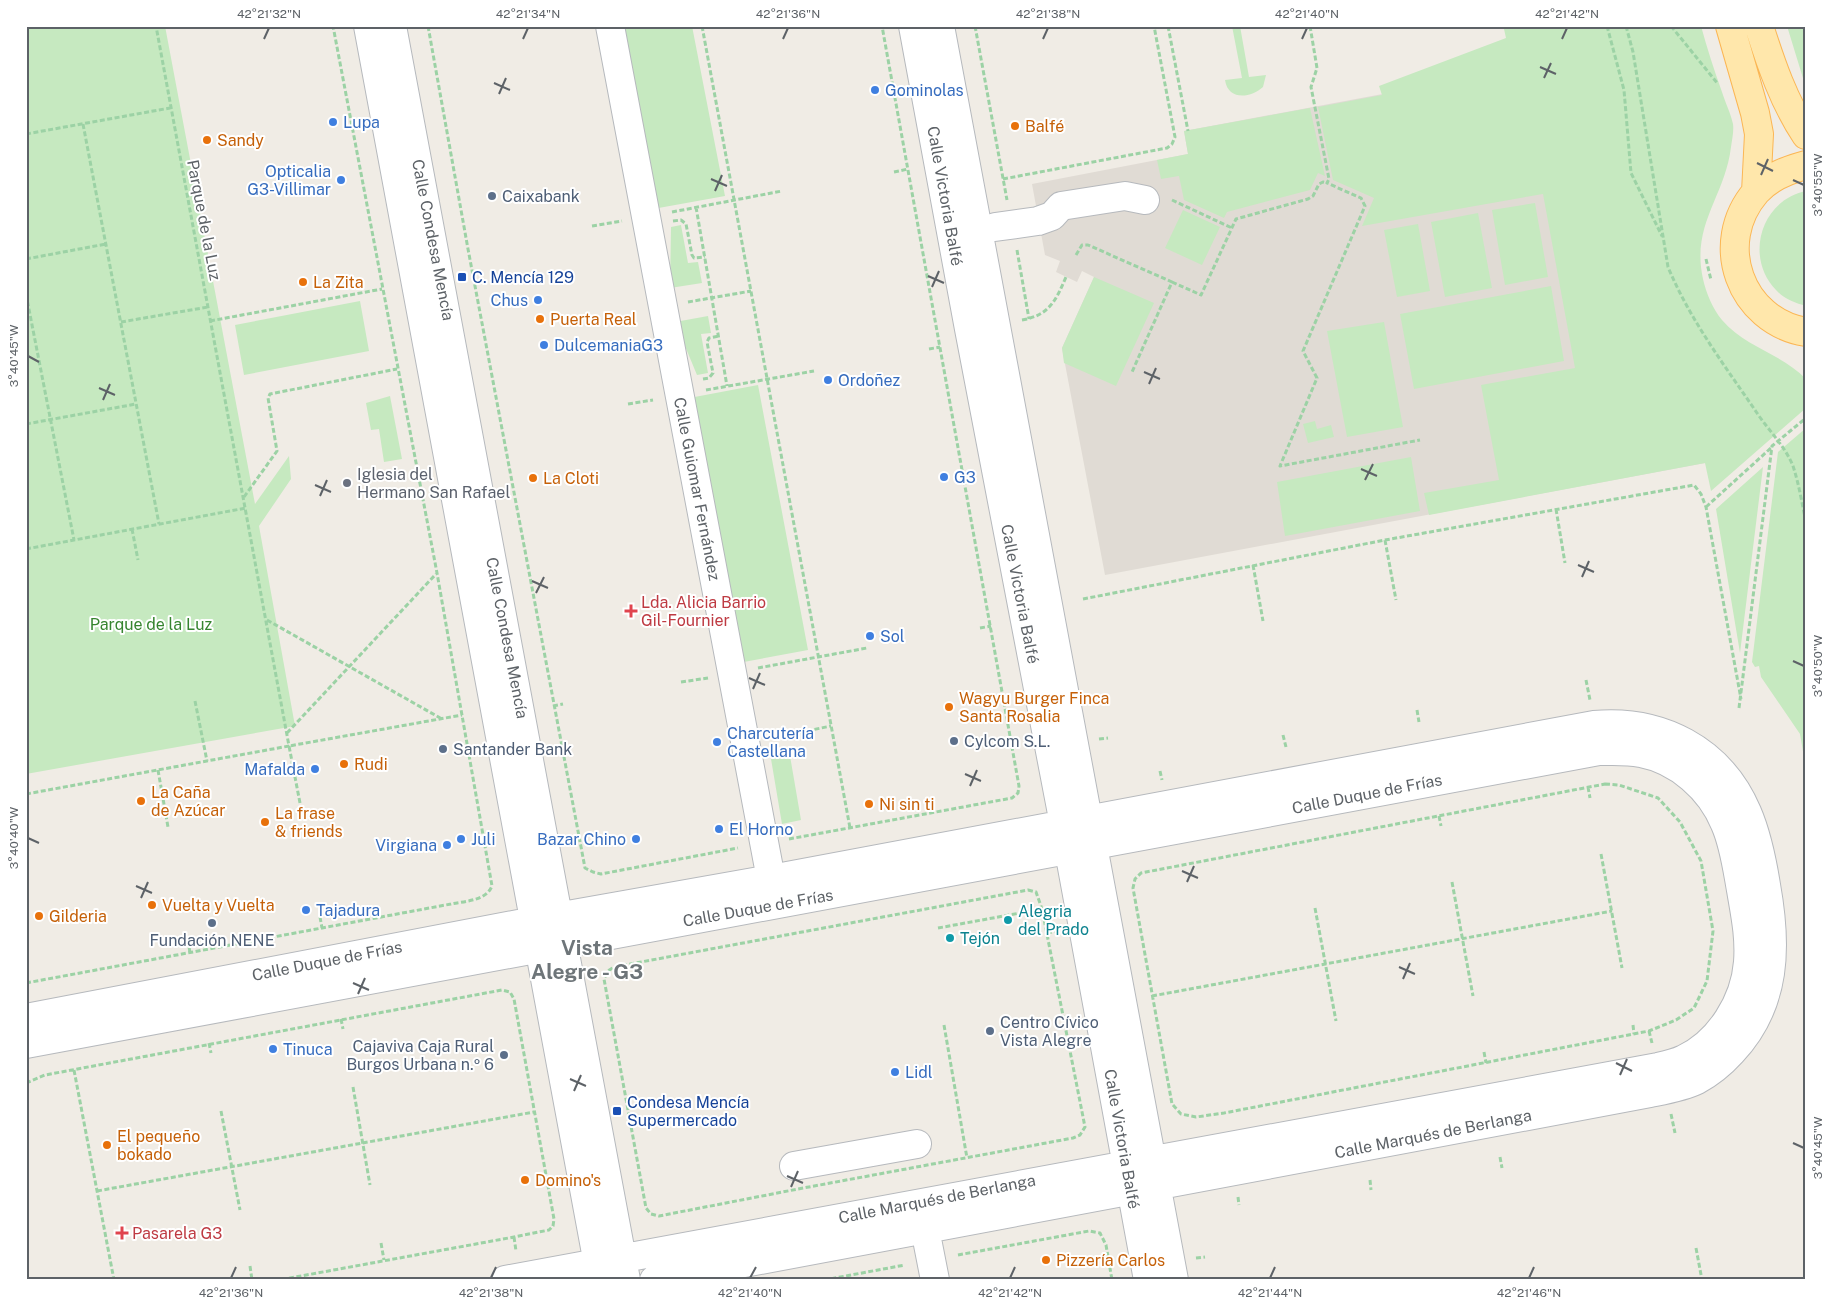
<svg xmlns="http://www.w3.org/2000/svg" width="1832" height="1306" font-family="'Public Sans',sans-serif">
<style>
.education{fill:#e0dbd4}
.green{fill:#c6e9c0}
.lines{fill:none;stroke-linecap:round;stroke-linejoin:round}
.minor-casing{stroke:#b6b9bd;stroke-width:30}
.major-casing{stroke:#fbb654;stroke-width:30}
.path{stroke:#9cd2a5;stroke-width:3;stroke-dasharray:5 2.5;stroke-linecap:butt}
.minor{stroke:#fff;stroke-width:28}
.major{stroke:#ffe7ab;stroke-width:28}
.ticks{fill:none;stroke:#5d6267;stroke-width:2}
.shop-dot{fill:#3f7fe0;stroke:#fff;stroke-width:2}
.food-dot{fill:#e8710a;stroke:#fff;stroke-width:2}
.service-dot{fill:#5c6f8a;stroke:#fff;stroke-width:2}
.transit-dot{fill:#1a4fb4;stroke:#fff;stroke-width:2}
.worship-dot{fill:#6b7280;stroke:#fff;stroke-width:2}
.health-dot{fill:#e0444e;stroke:#fff;stroke-width:2}
.culture-dot{fill:#0f9aa8;stroke:#fff;stroke-width:2}
.labels{text-anchor:middle;dominant-baseline:central;stroke-width:4;stroke-linejoin:round;paint-order:stroke}
.shop-label{font-size:16px;fill:#366cbe;stroke:#fff;text-anchor:start}
.food-label{font-size:16px;fill:#c56008;stroke:#fff;text-anchor:start}
.service-label{font-size:16px;fill:#4e5e75;stroke:#fff;text-anchor:start}
.street-label{font-size:16px;fill:#5d6267;stroke:#fff}
.transit-label{font-size:16px;fill:#164399;stroke:#fff;text-anchor:start}
.worship-label{font-size:16px;fill:#5b616d;stroke:#fff;text-anchor:start}
.health-label{font-size:16px;fill:#be3a42;stroke:#fff;text-anchor:start}
.park-label{font-size:16px;fill:#36842f;stroke:#fff}
.culture-label{font-size:16px;fill:#0d838f;stroke:#fff;text-anchor:start}
.district-label{font-size:21px;font-weight:bold;fill:#6e7579;stroke:#fff}
.neatline{fill:none;stroke:#5d6267;stroke-width:2}
.ticks-label{font-size:12px;text-anchor:middle;fill:#5d6267}
</style>
<rect width="100%" height="100%" fill="#f0ece5"/>
<path class="education" d="M1544 64 1716 461 1105 575 1062 348 1094 277 1082 271 1077 282 1056 272 1060 261 1045 255 1032 184 1188 154 1184 131Z"/>
<path class="green" d="M26 26H165L255 504 289 456 291 479 259 526 295 726 26 774Z
M619 26H692L725 196 653 209Z
M1232 26H1240L1249 77 1266 75 1263 87C1251 98 1228 101 1225 80L1242 78Z
M1511 26H1701C1707 48 1714 70 1722 92 1725 102 1731 114 1733 124 1734 131 1732 140 1731 147 1725 197 1691 224 1703 279 1706 293 1713 309 1722 320 1745 347 1782 354 1806 379V408L1711 491 1705 463 1429 515 1424 493 1499 480 1481 385 1575 368 1543 194 1362 226 1374 198 1333 180 1318 107 1382 95 1379 86 1506 38 1504 29Z
M1787 26H1806V88Z
M1310 108 1325 176 1318 173 1310 190 1227 212 1224 218 1184 200 1179 176 1161 179 1157 160 1188 154 1184 131Z
M1806 191V306C1795 303 1784 299 1776 290 1744 257 1761 200 1806 191Z
M1535 203 1548 277 1505 285 1492 210Z
M1183 210 1220 227 1202 265 1165 248Z
M1478 213 1492 288 1445 297 1431 222Z
M1418 224 1430 291 1397 297 1384 230Z
M681 225 688 263 698 262 702 283 670 288 671 227Z
M1094 277 1154 303 1116 386 1064 363 1062 348Z
M1551 286 1564 361 1414 389 1400 314Z
M360 301 369 351 244 375 235 325Z
M708 316 711 333 701 334 708 373 697 375 675 322Z
M1384 322 1403 427 1347 437 1327 331Z
M758 385 808 650 733 664 684 399Z
M390 396 402 459 384 462 379 429 371 430 366 403Z
M1315 421 1317 429 1331 425 1334 437 1308 443 1303 424Z
M1806 428V769L1800 734 1761 677 1759 666 1755 667 1752 662 1778 452Z
M1411 457 1420 511 1285 536 1277 482Z
M1763 467 1740 653 1716 509Z
M789 750 801 820 782 824 770 753Z"/>
<g class="lines">
<defs>
<path id="minor" d="M368 26 601 1280
M392 26 626 1280
M610 26 771 879
M913 26 969 329 1064 824 1148 1280
M940 26 1174 1280
M995 227 1038 221 1052 216 1061 206 1125 196 1145 200
M26 1018 534 921 771 879 1594 725C1660 719 1720 749 1747 812 1757 835 1762 860 1766 885 1777 946 1777 1004 1732 1052 1722 1063 1710 1073 1697 1080 1683 1087 1665 1090 1650 1093L654 1280
M26 1044 1599 751C1613 751 1627 750 1641 753 1678 760 1711 789 1725 824 1734 844 1737 868 1741 890 1745 914 1750 937 1748 962 1745 1001 1720 1042 1684 1059 1676 1063 1667 1065 1658 1067L505 1280
M794 1166 917 1144
M925 1229 935 1280"/>
<path id="major" d="M1730 26 1755 113 1759 134 1756 192
M1759 26C1771 64 1784 102 1806 135
M1806 165C1787 170 1769 177 1756 192 1712 243 1740 321 1806 332"/>
</defs>
<use href="#minor" class="minor-casing"/>
<use href="#major" class="major-casing"/>
<path class="path" d="M428 26 468 249 585 868 593 872 601 874 738 848
M702 26 850 828
M975 26 1007 200
M1168 26 1188 131
M1310 26 1317 68 1311 87 1329 179 1327 183 1361 198 1365 206 1303 351 1317 378 1280 466 1420 440
M1607 26 1624 90 1631 173 1662 236
M1626 26 1633 52 1668 267C1690 320 1725 366 1757 413 1769 431 1785 446 1793 466 1799 484 1802 504 1806 522
M1671 26 1718 84
M83 124 159 524
M26 134 170 108
M894 172 908 169
M1003 179 1167 148 1172 144 1175 137 1154 26
M1172 200 1232 228
M696 207 727 386
M672 212 782 191
M673 221 681 220 686 224 692 255 694 258 705 257
M592 226 622 221
M1017 250 1029 319
M1076 255 1082 245H1088L1172 282 1132 372
M26 259 106 244
M1706 259 1711 280
M1172 282 1201 295 1236 219 1308 199 1313 196 1319 184 1323 182 1327 183
M26 294 74 540
M688 302 751 291
M1022 320C1050 315 1056 300 1066 277
M210 321 382 289
M121 322 208 307
M929 349 940 347
M703 379 709 378 713 373 707 342 709 338 719 336
M706 390 814 371
M628 404 653 400
M26 424 136 404
M244 497 277 451 268 398 270 394 397 369
M1706 507 1772 447
M1556 509 1565 563
M132 529 138 560
M1385 540 1396 600
M26 549 246 508
M1253 565 1263 621
M1083 599 1385 540 1694 485 1701 494 1706 507 1741 699
M267 620 442 719
M980 628 991 626
M758 668 867 648
M1586 680 1590 700
M681 682 708 678
M195 701 207 761
M553 706 563 704
M1739 708 1772 446 1806 418
M1417 710 1419 722
M287 733 436 574
M772 733 774 736 777 737 831 726
M1283 735 1286 747
M1099 739 1108 738
M158 770 168 827
M1160 771 1162 780
M1605 784 1619 785 1658 798 1680 822 1701 861 1713 931 1707 981 1694 1008 1676 1020 1649 1031 1224 1113 1196 1117 1181 1114 1172 1104 1133 888 1135 879 1141 873Z
M1588 787 1590 798
M26 794 289 746 156 26
M300 803 289 746 462 715
M1439 816 1441 826
M789 839 1012 798 1018 793 1019 786 882 26
M1601 854 1622 968
M1452 882 1473 996
M1028 890 1036 892 1042 909 1085 1127 1080 1135 1073 1138 798 1189 659 1216 651 1214 646 1208 604 979 608 971 614 967Z
M1315 908 1336 1021
M320 917 322 928
M938 928 1042 909
M1047 933 1058 931
M188 940 190 953
M26 983 451 904C465 901 486 901 492 886L437 573 333 26
M1152 996 1612 911
M341 1019 343 1029
M944 1025 967 1158
M1633 1025 1634 1034
M1649 1031 1652 1043
M209 1043 211 1053
M1484 1052 1486 1063
M74 1070 114 1280
M26 1083 45 1075 502 990 510 992 514 999 554 1219 553 1226 549 1230 514 1237 279 1280
M353 1087 370 1185
M221 1111 240 1210
M1671 1114 1675 1133
M1500 1157 1502 1168
M1370 1180 1371 1190
M97 1191 534 1112
M1238 1197 1239 1205
M514 1237 516 1251
M381 1243 384 1260
M1696 1248 1702 1280
M958 1255 1089 1231 1100 1233 1106 1245 1112 1280
M1196 1258 1205 1257
M250 1266 252 1280
M26 1271 28 1280
M1522 1279V1280
M824 1280 905 1265"/>
<use href="#minor" class="minor"/>
<use href="#major" class="major"/>
</g>
<path class="ticks" d="M264 39 269 28M523 39 528 28M783 39 788 28M1043 39 1048 28M1302 39 1307 28M1562 39 1567 28M1540 67 1556 74M1544 78 1551 63M494 83 510 90M499 94 506 78M1757 163 1773 171M1761 175 1768 159M711 179 727 186M1793 180 1804 185M715 191 722 175M928 276 944 283M932 287 939 271M28 356 39 362M1144 372 1160 379M1149 384 1156 368M99 388 115 395M103 400 110 384M1361 469 1377 476M1365 480 1373 464M315 485 331 492M320 496 327 480M1578 565 1594 572M1582 577 1589 561M532 581 548 588M536 593 544 577M1793 661 1804 666M749 678 765 685M753 689 760 673M965 774 981 781M970 786 977 770M28 838 39 843M1182 871 1198 878M1187 882 1194 866M136 886 152 893M141 898 148 882M1399 967 1415 974M1403 979 1410 963M353 983 369 990M358 994 365 978M1616 1063 1632 1071M1620 1075 1627 1059M570 1079 586 1086M574 1091 581 1075M1793 1143 1804 1148M787 1176 803 1183M791 1187 798 1171M231 1278 236 1267M491 1278 496 1267M750 1278 756 1267M1010 1278 1015 1267M1270 1278 1275 1267M1529 1278 1534 1267"/>
<g class="shop-dot">
<circle cx="875" cy="90" r="5"/>
<circle cx="333" cy="122" r="5"/>
<circle cx="341" cy="180" r="5"/>
<circle cx="538" cy="300" r="5"/>
<circle cx="544" cy="345" r="5"/>
<circle cx="828" cy="380" r="5"/>
<circle cx="944" cy="477" r="5"/>
<circle cx="870" cy="636" r="5"/>
<circle cx="717" cy="742" r="5"/>
<circle cx="315" cy="769" r="5"/>
<circle cx="719" cy="829" r="5"/>
<circle cx="461" cy="839" r="5"/>
<circle cx="636" cy="839" r="5"/>
<circle cx="447" cy="845" r="5"/>
<circle cx="306" cy="910" r="5"/>
<circle cx="273" cy="1049" r="5"/>
<circle cx="895" cy="1072" r="5"/>
</g>
<g class="food-dot">
<circle cx="1015" cy="126" r="5"/>
<circle cx="207" cy="140" r="5"/>
<circle cx="303" cy="282" r="5"/>
<circle cx="540" cy="319" r="5"/>
<circle cx="533" cy="478" r="5"/>
<circle cx="949" cy="707" r="5"/>
<circle cx="344" cy="764" r="5"/>
<circle cx="141" cy="801" r="5"/>
<circle cx="869" cy="804" r="5"/>
<circle cx="265" cy="822" r="5"/>
<circle cx="152" cy="905" r="5"/>
<circle cx="39" cy="916" r="5"/>
<circle cx="107" cy="1145" r="5"/>
<circle cx="525" cy="1180" r="5"/>
<circle cx="1046" cy="1260" r="5"/>
</g>
<g class="service-dot">
<circle cx="492" cy="196" r="5"/>
<circle cx="954" cy="741" r="5"/>
<circle cx="443" cy="749" r="5"/>
<circle cx="212" cy="923" r="5"/>
<circle cx="990" cy="1031" r="5"/>
<circle cx="504" cy="1055" r="5"/>
</g>
<g class="transit-dot">
<rect x="457" y="272" width="10" height="10" rx="2.5"/>
<rect x="612" y="1106" width="10" height="10" rx="2.5"/>
</g>
<circle class="worship-dot" cx="347" cy="483" r="5"/>
<g class="health-dot">
<path d="M628.5 603.5h5v5h5v5h-5v5h-5v-5h-5v-5h5z"/>
<path d="M119.5 1225.5h5v5h5v5h-5v5h-5v-5h-5v-5h5z"/>
</g>
<g class="culture-dot">
<circle cx="1008" cy="920" r="5"/>
<circle cx="950" cy="938" r="5"/>
</g>
<g class="labels">
<g class="shop-label">
<text x="885" y="90">Gominolas</text>
<text x="343" y="122">Lupa</text>
<text x="331" y="171" text-anchor="end">Opticalia<tspan x="331" dy="18">G3-Villimar</tspan></text>
<text x="528" y="300" text-anchor="end">Chus</text>
<text x="554" y="345">DulcemaniaG3</text>
<text x="838" y="380">Ordoñez</text>
<text x="954" y="477">G3</text>
<text x="880" y="636">Sol</text>
<text x="727" y="733">Charcutería<tspan x="727" dy="18">Castellana</tspan></text>
<text x="305" y="769" text-anchor="end">Mafalda</text>
<text x="729" y="829">El Horno</text>
<text x="471" y="839">Juli</text>
<text x="626" y="839" text-anchor="end">Bazar Chino</text>
<text x="437" y="845" text-anchor="end">Virgiana</text>
<text x="316" y="910">Tajadura</text>
<text x="283" y="1049">Tinuca</text>
<text x="905" y="1072">Lidl</text>
</g>
<g class="food-label">
<text x="1025" y="126">Balfé</text>
<text x="217" y="140">Sandy</text>
<text x="313" y="282">La Zita</text>
<text x="550" y="319">Puerta Real</text>
<text x="543" y="478">La Cloti</text>
<text x="959" y="698">Wagyu Burger Finca<tspan x="959" dy="18">Santa Rosalia</tspan></text>
<text x="354" y="764">Rudi</text>
<text x="151" y="792">La Caña<tspan x="151" dy="18">de Azúcar</tspan></text>
<text x="879" y="804">Ni sin ti</text>
<text x="275" y="813">La frase<tspan x="275" dy="18">&amp; friends</tspan></text>
<text x="162" y="905">Vuelta y Vuelta</text>
<text x="49" y="916">Gilderia</text>
<text x="117" y="1136">El pequeño<tspan x="117" dy="18">bokado</tspan></text>
<text x="535" y="1180">Domino's</text>
<text x="1056" y="1260">Pizzería Carlos</text>
</g>
<g class="service-label">
<text x="502" y="196">Caixabank</text>
<text x="964" y="741">Cylcom S.L.</text>
<text x="453" y="749">Santander Bank</text>
<text x="212" y="940" text-anchor="middle">Fundación NENE</text>
<text x="1000" y="1022">Centro Cívico<tspan x="1000" dy="18">Vista Alegre</tspan></text>
<text x="494" y="1046" text-anchor="end">Cajaviva Caja Rural<tspan x="494" dy="18">Burgos Urbana n.º 6</tspan></text>
</g>
<g class="street-label">
<text transform="translate(945 196) rotate(80)">Calle Victoria Balfé</text>
<text transform="translate(204 220) rotate(79)">Parque de la Luz</text>
<text transform="translate(433 240) rotate(79)">Calle Condesa Mencía</text>
<text transform="translate(697 489) rotate(79)">Calle Guiomar Fernández</text>
<text transform="translate(1020 594) rotate(79)">Calle Victoria Balfé</text>
<text transform="translate(507 638) rotate(79)">Calle Condesa Mencía</text>
<text transform="translate(1367 794) rotate(-11)">Calle Duque de Frías</text>
<text transform="translate(758 908) rotate(-10)">Calle Duque de Frías</text>
<text transform="translate(327 961) rotate(-11)">Calle Duque de Frías</text>
<text transform="translate(1433 1134) rotate(-11)">Calle Marqués de Berlanga</text>
<text transform="translate(1122 1139) rotate(80)">Calle Victoria Balfé</text>
<text transform="translate(937 1199) rotate(-11)">Calle Marqués de Berlanga</text>
</g>
<g class="transit-label">
<text x="472" y="277">C. Mencía 129</text>
<text x="627" y="1102">Condesa Mencía<tspan x="627" dy="18">Supermercado</tspan></text>
</g>
<g class="worship-label">
<text x="357" y="474">Iglesia del<tspan x="357" dy="18">Hermano San Rafael</tspan></text>
</g>
<g class="health-label">
<text x="641" y="602">Lda. Alicia Barrio<tspan x="641" dy="18">Gil-Fournier</tspan></text>
<text x="132" y="1233">Pasarela G3</text>
</g>
<g class="park-label">
<text x="151" y="624">Parque de la Luz</text>
</g>
<g class="culture-label">
<text x="1018" y="911">Alegria<tspan x="1018" dy="18">del Prado</tspan></text>
<text x="960" y="938">Tejón</text>
</g>
<g class="district-label">
<text x="587" y="947">Vista<tspan x="587" dy="24">Alegre - G3</tspan></text>
</g>
</g>
<rect width="1832" height="1306" fill="none" stroke="#ffffff" stroke-width="55"/>
<rect x="28" y="28" width="1776" height="1250" class="neatline"/>
<g class="ticks-label">
<text x="269" y="18">42°21'32"N</text>
<text x="528" y="18">42°21'34"N</text>
<text x="788" y="18">42°21'36"N</text>
<text x="1048" y="18">42°21'38"N</text>
<text x="1307" y="18">42°21'40"N</text>
<text x="1567" y="18">42°21'42"N</text>
<text transform="translate(1818 185) rotate(-90)" y="4">3°40'55"W</text>
<text transform="translate(14 356) rotate(-90)" y="4">3°40'45"W</text>
<text transform="translate(1818 666) rotate(-90)" y="4">3°40'50"W</text>
<text transform="translate(14 838) rotate(-90)" y="4">3°40'40"W</text>
<text transform="translate(1818 1148) rotate(-90)" y="4">3°40'45"W</text>
<text x="231" y="1297">42°21'36"N</text>
<text x="491" y="1297">42°21'38"N</text>
<text x="750" y="1297">42°21'40"N</text>
<text x="1010" y="1297">42°21'42"N</text>
<text x="1270" y="1297">42°21'44"N</text>
<text x="1529" y="1297">42°21'46"N</text>
</g>
</svg>
